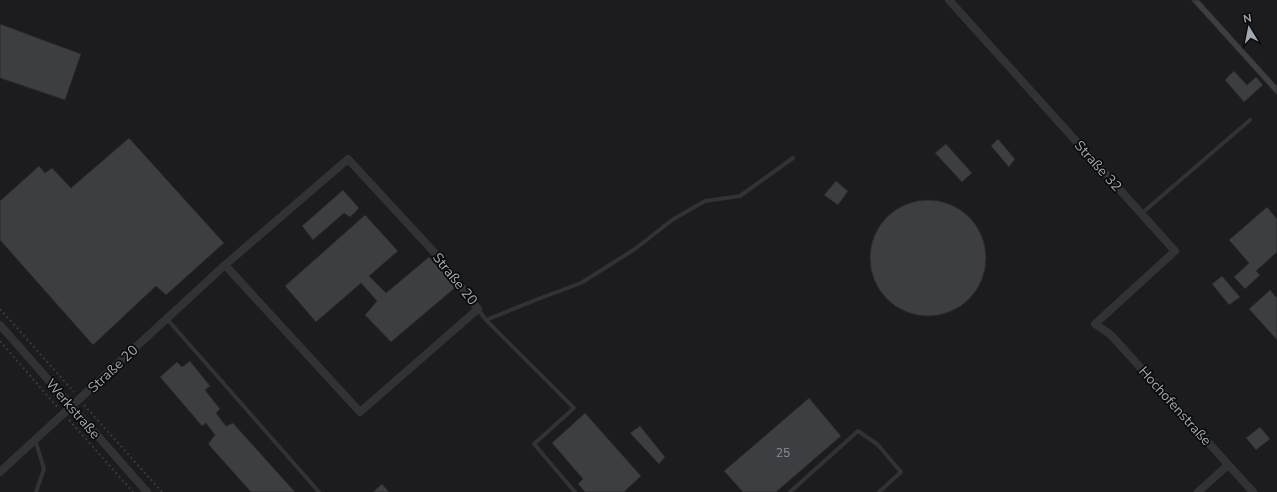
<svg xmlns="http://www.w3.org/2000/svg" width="1277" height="492" font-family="'Nunito Sans',sans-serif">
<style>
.built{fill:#1c1c1e}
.building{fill:#3c3e41;stroke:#2a2a2d}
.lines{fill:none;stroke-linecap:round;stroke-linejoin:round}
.path{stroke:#37393d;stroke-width:2;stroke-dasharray:2 3;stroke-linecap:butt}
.service{stroke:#313236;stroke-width:4}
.minor{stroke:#313236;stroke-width:8}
.labels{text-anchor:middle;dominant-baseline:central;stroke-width:3.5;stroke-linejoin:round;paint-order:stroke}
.number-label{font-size:12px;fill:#888e96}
.street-label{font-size:14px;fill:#a1a8b2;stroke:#0b0b0c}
</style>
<rect width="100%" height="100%" fill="#101011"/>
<path class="built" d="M0 0H1277V492H0Z"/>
<path class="building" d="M1191 0H1199L1277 86V95Z
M0 24 81 54 65 100 0 78Z
M1234 71 1247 85 1256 77 1263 85 1244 102 1225 80Z
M129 138 224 243 166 295 156 286 93 345 0 240V201L39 166 45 173 52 168 71 188Z
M998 139 1015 159 1009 167 991 146Z
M946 144 972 173 962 182 935 153Z
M836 181 848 191 838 205 824 195Z
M343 190 359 208 350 217 344 213 313 240 302 226Z
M870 258a58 58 0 1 1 116 0a58 58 0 1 1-116 0Z
M1267 207 1277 219V252L1256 271 1260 275 1245 289 1234 277 1249 263 1229 240Z
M365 215 398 251 369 276 386 293 429 257 456 287 391 342 365 315 377 301 361 283 316 322 285 286Z
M1222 276 1240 297 1229 305 1212 284Z
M1270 290 1277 298V340L1249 309Z
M190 361 210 386 205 390 220 409 216 413 226 426 233 423 295 492H251L208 444 215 435 206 423 202 426 160 377 177 362 182 367Z
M809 398 841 436 776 492H743L724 471Z
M585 413 641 476 624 492H585L578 484 583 479 552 443Z
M640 426 665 457 659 464 630 433Z
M1260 427 1270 439 1256 450 1246 438Z
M382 484 389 492H373Z"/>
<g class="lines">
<path class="path" d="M0 309 74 392
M0 341 58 408
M84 405 162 492
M69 420 133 492"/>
<path class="service" d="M1141 214 1250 120
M478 309 486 320 574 408 534 444 575 492
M167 319 319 492
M486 320 538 299 581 283 635 249 672 220 705 201 740 196 793 158
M35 439 44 469 36 492
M790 492 858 431 877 444 901 472 879 492"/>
<path class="minor" d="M949 0 1175 251 1095 324 1111 335 1253 492
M0 325 147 492
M0 472 225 265 348 159 433 251 478 309 360 412 225 265
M1198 492 1228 465"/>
</g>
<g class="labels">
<g class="number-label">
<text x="783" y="453">25</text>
</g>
<g class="street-label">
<text transform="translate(1098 166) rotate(48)">Straße 32</text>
<text transform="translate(455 279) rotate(51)">Straße 20</text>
<text transform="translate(113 369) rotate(-43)">Straße 20</text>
<text transform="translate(1175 406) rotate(48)">Hochofenstraße</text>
<text transform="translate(73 409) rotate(49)">Werkstraße</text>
</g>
</g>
<g transform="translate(1249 28) rotate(350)" stroke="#0b0b0c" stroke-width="3" paint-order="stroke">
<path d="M0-3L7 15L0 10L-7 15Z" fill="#a1a8b2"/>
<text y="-6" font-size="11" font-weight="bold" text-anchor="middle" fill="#a1a8b2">N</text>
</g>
</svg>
